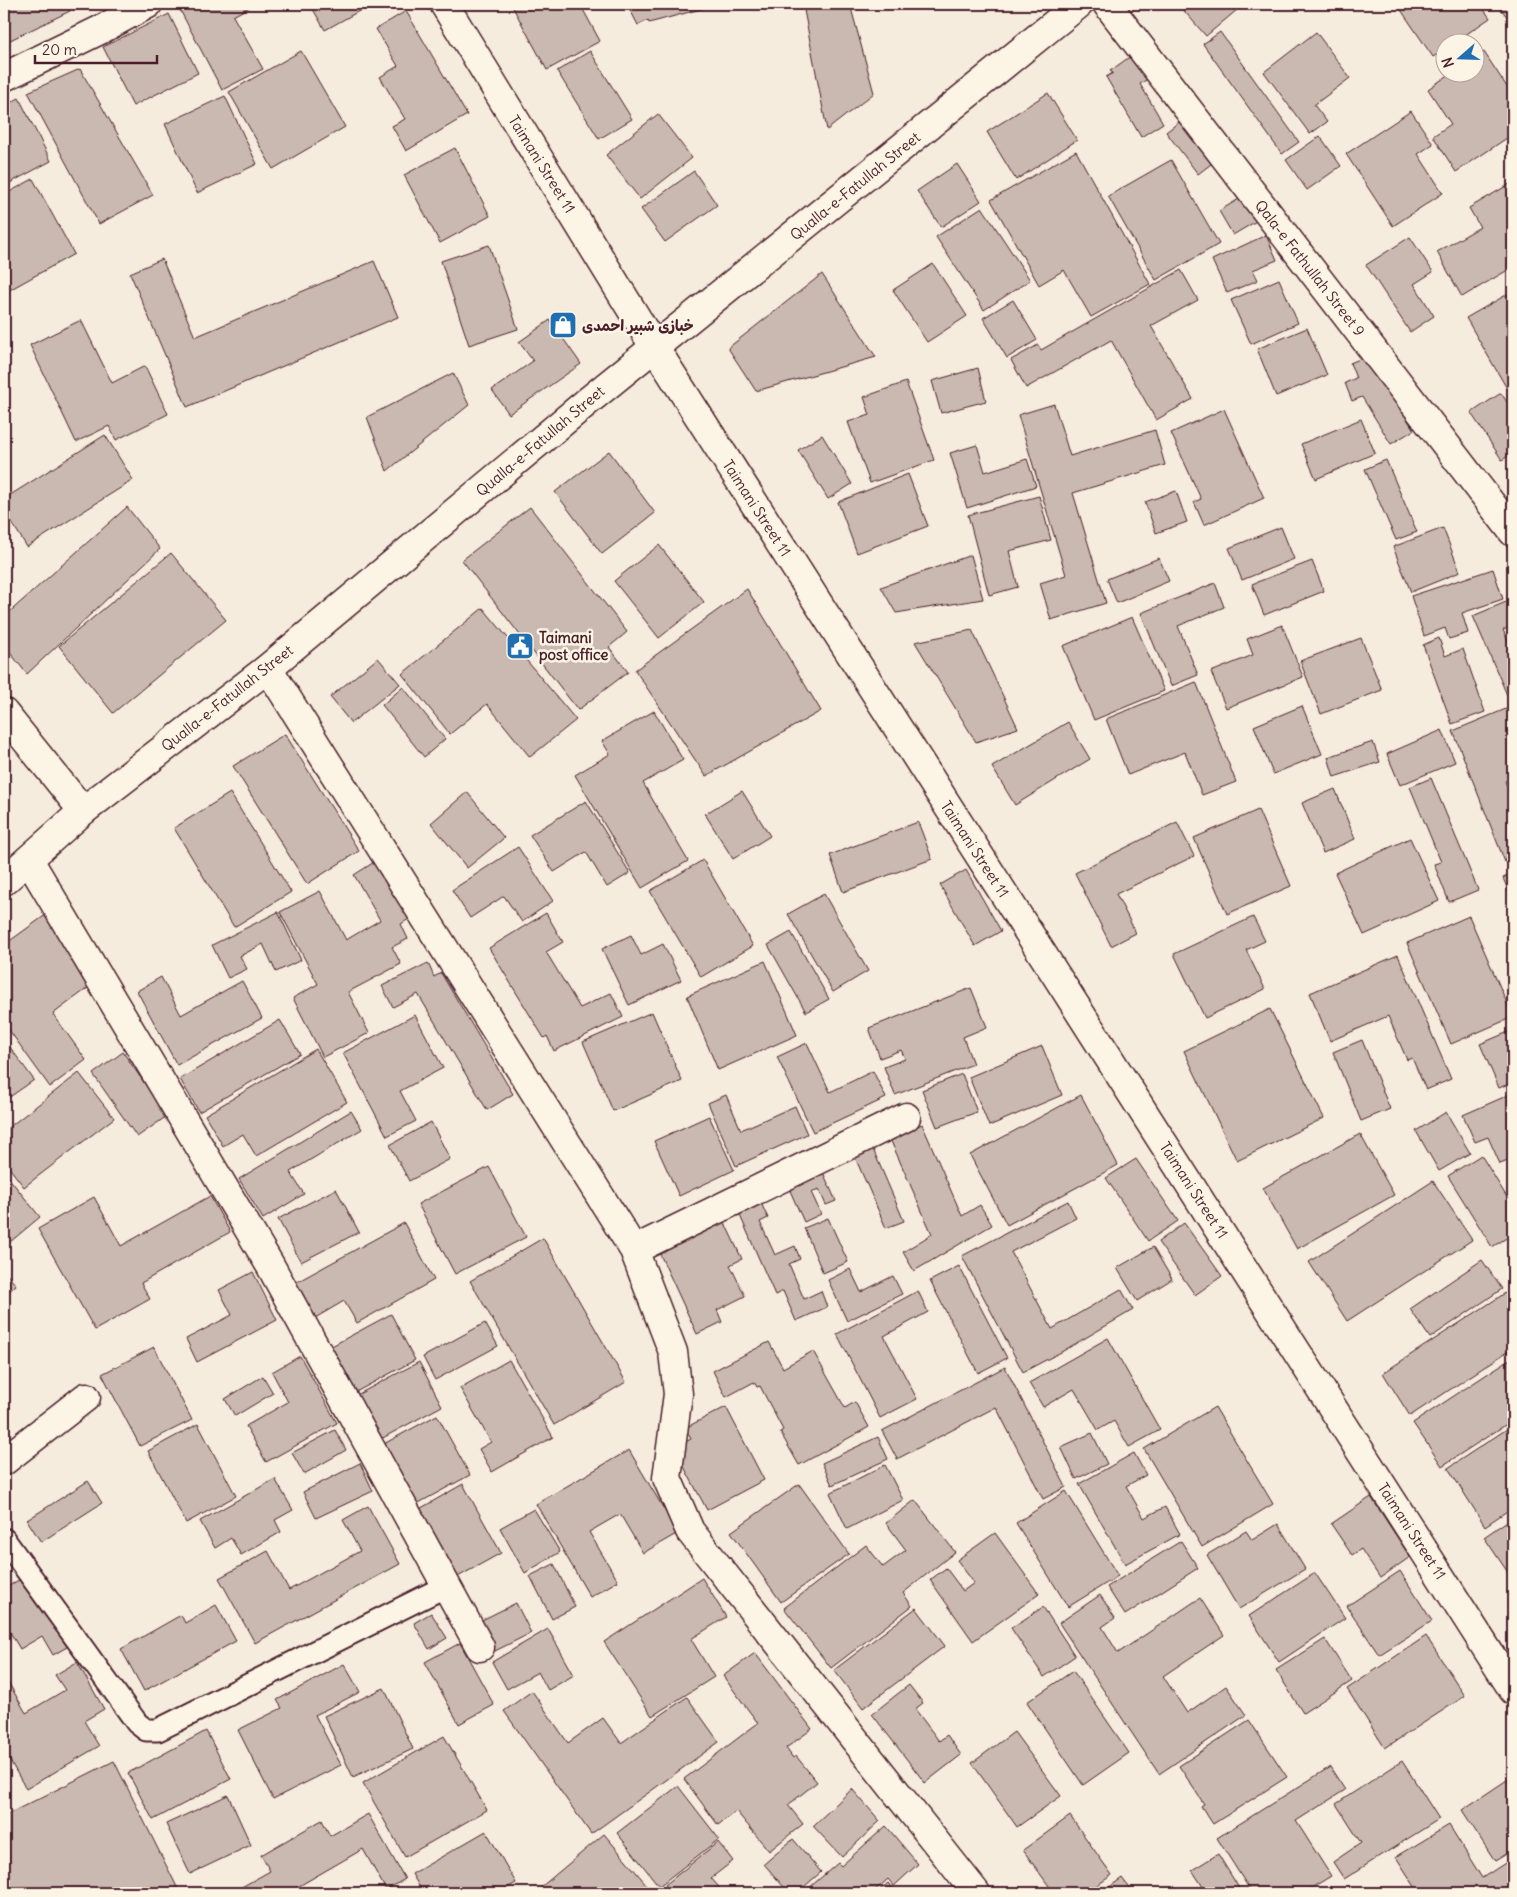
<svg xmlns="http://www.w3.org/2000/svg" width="1517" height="1897" font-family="Delius,'Playpen Sans Arabic',sans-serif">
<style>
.building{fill:#cab9b1;stroke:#4a1f2b}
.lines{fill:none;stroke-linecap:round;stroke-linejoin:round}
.lane-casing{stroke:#4a1f2b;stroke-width:25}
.street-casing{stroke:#4a1f2b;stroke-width:31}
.secondary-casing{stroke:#4a1f2b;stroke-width:31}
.lane{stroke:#fcf5e5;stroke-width:21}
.street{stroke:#fcf5e5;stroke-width:28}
.secondary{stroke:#fcf5e5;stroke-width:28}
.labels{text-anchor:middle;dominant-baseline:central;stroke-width:5;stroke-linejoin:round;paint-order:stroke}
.street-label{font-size:15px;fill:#4a1f2b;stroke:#fcf5e5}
.poi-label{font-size:15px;font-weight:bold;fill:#4a1f2b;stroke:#fcf5e5;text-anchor:start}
</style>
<rect width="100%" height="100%" fill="#f5ecde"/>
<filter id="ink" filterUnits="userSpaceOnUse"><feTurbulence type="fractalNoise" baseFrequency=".02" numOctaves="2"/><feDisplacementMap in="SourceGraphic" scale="10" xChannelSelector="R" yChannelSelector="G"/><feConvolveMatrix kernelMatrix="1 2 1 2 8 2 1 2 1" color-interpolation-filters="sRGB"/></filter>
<g filter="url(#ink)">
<path class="building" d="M4 4H66L70 11 4 43Z
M187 4H255L233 16 263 69 222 90 179 8Z
M310 4H367L368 6 325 30Z
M511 4H580L600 41 547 70Z
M627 4H719L649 23 648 20 638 25Z
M819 4H845L851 8 874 93 827 130 804 10Z
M1178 4H1244L1206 36Z
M1397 4H1480L1490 18 1455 42H1444V50L1433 57Z
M1497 4H1513V14L1508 18Z
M406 11 467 115 406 151 392 126 405 119 380 77 398 66 376 29Z
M169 14 198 73 133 106 103 47Z
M1220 32 1299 142 1282 154 1203 44Z
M1316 32 1350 78 1314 105 1327 122 1310 134 1264 72Z
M301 51 345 127 273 169 229 92Z
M590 51 632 119 599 139 557 71Z
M1484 52 1513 96V134L1456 172 1433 136 1451 124 1428 89 1453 72H1474V59Z
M1135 53 1152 76 1140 84 1163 123 1141 137 1106 77 1113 73 1110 71Z
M80 69 153 195 99 224 28 92Z
M1048 93 1077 140 1016 180 987 132Z
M225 96 257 164 197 193 165 124Z
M19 98 51 161 8 184 4 175V106Z
M1411 111 1433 144 1418 154 1443 193 1393 226 1346 154Z
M658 114 692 158 640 199 606 155Z
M1183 119 1215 161 1198 174 1166 132Z
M1320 136 1341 166 1307 190 1286 160Z
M455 148 490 216 440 243 404 175Z
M1076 151 1150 284 1091 317 1064 270 1039 285 991 200Z
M1171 160 1219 244 1156 280 1108 196Z
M957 164 981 201 941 227 917 191Z
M694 171 717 205 665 242 641 209Z
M33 179 74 254 4 293V195Z
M1513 182V267L1462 297 1437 252 1480 227 1469 208Z
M1244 196 1258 220 1233 235 1219 211Z
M982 207 1030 280 984 310 936 237Z
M1266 235 1277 260 1253 270 1258 280 1227 293 1212 260Z
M1410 237 1433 272 1414 284 1434 316 1410 332 1366 265Z
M489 245 518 329 469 345 441 261Z
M162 259 195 337 374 261 398 317 187 407 130 273Z
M933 264 967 316 927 342 893 290Z
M1181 270 1198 300 1151 326 1193 399 1156 420 1111 340 1026 388 1011 360 1038 345 1041 350Z
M822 274 876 357 756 391 728 348Z
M1279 279 1298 323 1251 344 1231 300Z
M1513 291V390L1509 392 1466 318Z
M1013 300 1037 340 1007 358 983 318Z
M81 320 112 383 145 366 168 414 116 440 109 426 76 442 30 345Z
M550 320 581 364 509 414 492 390 533 361 519 342Z
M1307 328 1327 375 1276 396 1257 349Z
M1367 356 1377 381 1381 378 1414 430 1391 444 1362 397 1352 401 1345 383 1356 378 1350 363Z
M978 368 986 401 941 413 932 381Z
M453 373 469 405 387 471 367 417Z
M906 382 934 460 870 483 848 422 870 415 864 397Z
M1501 393 1509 405 1513 402V453L1502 460 1471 413Z
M1054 404 1070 456 1155 430 1165 465 1073 493 1106 603 1051 620 1040 583 1066 575 1018 415Z
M1224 409 1264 498 1204 525 1194 502 1201 499 1171 433Z
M1361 419 1375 453 1316 479 1301 444Z
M105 435 133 480 27 547 4 510V499Z
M822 435 852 484 828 499 798 450Z
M977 445 985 472 1027 459 1036 486 967 508 950 453Z
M609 451 655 513 602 554 555 492Z
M1386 460 1417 532 1396 540 1365 469Z
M908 474 928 526 857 553 838 502Z
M1176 491 1187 522 1156 533 1145 502Z
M1039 496 1051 540 1009 551 1018 587 989 595 968 515Z
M127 507 160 549 27 674 4 645V617Z
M530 507 627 632 609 647 628 672 578 710 462 560Z
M1281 527 1294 559 1242 580 1229 548Z
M1443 528 1460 572 1411 592 1393 547Z
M659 545 704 602 659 638 614 581Z
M171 553 226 620 113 713 59 646Z
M971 555 983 599 896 613 881 587Z
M1159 558 1169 581 1117 603 1107 579Z
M1312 561 1324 591 1264 615 1252 584Z
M1493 569 1503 599 1462 613 1468 633 1449 639 1445 628 1424 636 1411 596Z
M1215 583 1224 607 1178 626 1198 675 1171 686 1141 613Z
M747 589 821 711 706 776 635 670Z
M1513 599V626L1503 630 1508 641 1513 638V692L1507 695 1473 616Z
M483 608 576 720 530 757 487 704 450 734 402 674Z
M1132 617 1164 691 1094 720 1063 646Z
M1282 625 1303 677 1226 708 1211 672 1253 655 1247 639Z
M972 630 1018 728 976 742 915 642Z
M1361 638 1382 690 1321 714 1300 661Z
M1439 638 1445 656 1463 649 1485 712 1452 724 1423 645Z
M378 658 400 684 351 723 330 697Z
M1196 682 1236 782 1202 795 1185 752 1128 775 1106 719Z
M403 687 445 739 424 757 382 705Z
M1302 706 1322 754 1273 774 1254 726Z
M1513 706V778L1505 781 1513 802V859L1505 862 1453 731Z
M654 711 683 760 643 783 688 861 642 888 575 775 610 754 602 741Z
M1068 722 1090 759 1015 805 992 767Z
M1442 730 1455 762 1400 785 1387 754Z
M285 734 359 851 307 884 233 766Z
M1373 742 1380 762 1334 777 1328 757Z
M1431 778 1478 890 1449 902 1434 864 1441 862 1410 787Z
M1335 789 1355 839 1323 853 1302 803Z
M742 791 770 836 733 859 705 814Z
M467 792 504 838 467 868 431 823Z
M230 793 291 892 234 927 174 828Z
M586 801 630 873 607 887 586 852 554 872 530 835Z
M1258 810 1291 886 1227 914 1194 838Z
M918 822 932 859 843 892 830 855Z
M1177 822 1194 856 1116 894 1136 933 1111 946 1075 873Z
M1410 838 1439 901 1364 935 1335 873Z
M518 847 553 901 522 922 504 896 470 918 452 890Z
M379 859 415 915 401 924 408 939 392 947 401 964 348 992 369 1033 323 1057 293 998 318 984 280 912 320 891 346 940 380 920 354 875Z
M703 860 753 946 701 977 650 891Z
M966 870 1001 931 975 946 940 885Z
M1513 873V902L1503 878Z
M824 894 868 971 833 992 788 914Z
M278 912 301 960 276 972 263 944 240 956 247 969 228 978 212 945Z
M546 913 563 942 546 952 580 1008 611 993 623 1017 554 1051 547 1036 544 1038 489 948Z
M47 914 96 982 53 1014 86 1060 50 1087 4 1023V945Z
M1469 916 1513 1017 1451 1044 1407 943Z
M1253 917 1265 941 1246 950 1265 989 1205 1018 1174 954Z
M791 932 829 999 806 1012 768 945Z
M631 935 641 955 663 944 681 980 629 1005 602 949Z
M1398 955 1451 1079 1426 1090 1412 1058 1407 1060 1388 1016 1330 1041 1310 993Z
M765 961 797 1035 718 1070 687 996Z
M428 963 434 977 441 973 513 1094 487 1110 418 994 393 1007 382 986Z
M161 977 181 1015 242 981 262 1018 177 1065 137 991Z
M971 988 987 1027 963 1037 973 1064 895 1095 884 1067 905 1059 901 1050 880 1058 869 1028Z
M1270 1009 1324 1118 1237 1161 1184 1051Z
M652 1012 682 1081 613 1111 583 1042Z
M415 1015 443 1068 400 1091 416 1121 387 1136 343 1053Z
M280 1020 300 1054 199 1112 180 1079Z
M1513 1030V1082L1499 1088 1480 1044Z
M4 1039 34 1080 4 1101Z
M1362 1040 1390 1109 1361 1121 1333 1052Z
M807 1043 830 1092 873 1071 886 1098 813 1132 777 1057Z
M1042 1046 1062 1095 989 1126 969 1077Z
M316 1049 347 1102 256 1156 243 1134 223 1146 205 1115Z
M123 1052 167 1116 137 1137 93 1074Z
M79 1073 114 1118 24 1187 4 1161V1131Z
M962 1074 977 1112 937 1127 922 1090Z
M1513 1093V1159L1500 1164 1488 1137 1475 1142 1463 1115Z
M726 1095 741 1130 795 1106 807 1134 736 1166 708 1103Z
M1081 1095 1118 1165 1007 1225 970 1155Z
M351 1111 362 1129 290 1172 304 1194 263 1219 239 1179Z
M1446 1112 1470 1153 1439 1171 1416 1131Z
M709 1116 734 1170 679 1196 654 1141Z
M431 1122 450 1159 409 1181 390 1145Z
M922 1124 962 1216 980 1205 992 1225 914 1271 903 1252 932 1234 890 1139Z
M1360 1134 1394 1195 1297 1249 1263 1188Z
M872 1147 904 1221 886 1228 854 1155Z
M1481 1155 1513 1207V1234L1492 1247 1448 1176Z
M1136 1159 1178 1221 1148 1241 1106 1178Z
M489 1167 526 1237 455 1274 418 1204Z
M821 1168 836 1201 826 1205 819 1189 811 1192 821 1214 804 1222 787 1184Z
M4 1172 40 1217 4 1247Z
M1433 1181 1472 1240 1347 1321 1309 1262Z
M336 1189 359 1232 301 1262 278 1219Z
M210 1196 230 1232 141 1283 150 1299 95 1330 38 1229 94 1197 121 1246Z
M760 1201 768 1218 760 1222 775 1255 795 1246 800 1259 789 1264 804 1299 821 1291 827 1307 796 1321 783 1291 775 1295 738 1211Z
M1068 1201 1076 1218 1011 1252 1052 1329 1121 1289 1133 1310 1063 1351 1023 1372 962 1256Z
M828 1218 848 1262 823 1273 804 1228Z
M724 1221 742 1259 730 1265 745 1296 717 1310 722 1322 697 1334 658 1250Z
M404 1223 434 1280 357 1323 344 1301 315 1318 295 1283Z
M1184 1223 1222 1276 1195 1295 1158 1242Z
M543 1238 626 1382 554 1425 470 1281Z
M1153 1247 1172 1279 1137 1301 1117 1268Z
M1482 1260 1502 1289 1430 1338 1410 1309Z
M959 1266 1007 1358 978 1373 930 1281Z
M850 1269 861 1292 893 1276 902 1294 847 1321 828 1280Z
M4 1271 16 1285 4 1296Z
M253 1272 277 1320 197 1362 186 1339 232 1315 219 1290Z
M1513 1288V1348L1410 1416 1383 1373Z
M918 1291 928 1312 884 1336 917 1399 880 1418 837 1334Z
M391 1314 415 1360 352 1394 328 1348Z
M485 1323 498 1346 435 1380 423 1357Z
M1108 1338 1160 1430 1129 1447 1114 1421 1098 1430 1074 1389 1043 1407 1029 1383Z
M769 1342 783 1368 813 1351 845 1408 855 1402 869 1427 799 1465 780 1432 783 1430 760 1386 757 1387 754 1382 726 1397 713 1371Z
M154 1347 192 1420 140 1446 102 1374Z
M300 1356 337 1423 266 1462 246 1426 288 1402 272 1372Z
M1513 1357V1420L1442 1466 1413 1423Z
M509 1360 553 1437 492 1472 479 1449 491 1442 460 1388Z
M419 1362 442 1406 377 1441 353 1397Z
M1005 1367 1066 1487 1043 1499 996 1407 897 1459 882 1431Z
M263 1376 273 1393 235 1416 225 1399Z
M726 1407 764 1480 707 1510 674 1448 691 1439 685 1428Z
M1215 1407 1273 1504 1202 1547 1144 1449Z
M437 1415 470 1475 413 1506 380 1446Z
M198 1424 236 1496 186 1523 148 1451Z
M1513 1425V1507L1485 1526 1448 1468Z
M335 1430 346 1450 304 1474 292 1453Z
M1092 1433 1107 1464 1076 1479 1061 1447Z
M878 1437 888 1459 832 1485 822 1463Z
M629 1450 678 1533 643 1553 620 1514 589 1532 618 1581 590 1597 536 1504Z
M1134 1453 1146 1475 1126 1486 1144 1518 1165 1507 1180 1534 1125 1564 1079 1484Z
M360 1463 373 1491 316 1518 303 1492Z
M885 1465 903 1500 847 1529 830 1493Z
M275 1479 293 1510 275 1520 281 1532 241 1555 231 1538 215 1548 200 1521Z
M88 1481 102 1503 41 1542 27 1520Z
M463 1484 501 1553 454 1579 416 1511Z
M799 1484 849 1554 781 1602 731 1532Z
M1066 1491 1118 1576 1068 1607 1016 1523Z
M1371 1497 1410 1557 1380 1578 1361 1549 1352 1555 1331 1524Z
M915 1500 955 1552 903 1593 912 1606 831 1668 784 1608 866 1545 883 1567 906 1550 886 1523Z
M368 1506 400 1564 255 1643 219 1578 268 1551 289 1590 360 1551 343 1520Z
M534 1509 560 1552 525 1573 500 1528Z
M1513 1517V1580L1484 1537Z
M1278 1524 1305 1569 1239 1609 1207 1555 1246 1531 1252 1540Z
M995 1533 1039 1594 973 1641 930 1580 946 1568 963 1591 974 1583 957 1560Z
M1181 1541 1198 1568 1125 1615 1107 1587Z
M554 1564 575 1607 552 1619 530 1576Z
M1400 1571 1432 1621 1379 1655 1347 1606Z
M1315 1573 1345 1618 1279 1662 1249 1616Z
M25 1576 67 1647 53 1655 42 1636 20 1649 4 1622V1589Z
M702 1578 726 1617 691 1639 714 1677 652 1716 604 1642Z
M1100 1595 1115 1618 1102 1627 1118 1653 1200 1598 1224 1635 1163 1676 1187 1713 1226 1686 1246 1715 1159 1774 1059 1623Z
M516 1603 531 1633 495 1651 480 1621Z
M216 1605 236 1641 144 1691 121 1649 181 1615 185 1623Z
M1043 1607 1075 1656 1044 1677 1011 1628Z
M916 1608 945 1646 863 1708 834 1670Z
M431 1613 447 1638 429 1649 414 1623Z
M548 1629 574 1675 548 1690 538 1672 507 1689 492 1662Z
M1426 1636 1465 1696 1385 1748 1347 1689Z
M1325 1639 1352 1681 1303 1713 1276 1670Z
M460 1643 494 1705 459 1724 425 1662Z
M755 1653 812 1729 786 1748 793 1758 796 1756 817 1782 788 1805 803 1824 769 1851 736 1811 718 1825 684 1779 758 1723 723 1676Z
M77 1662 104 1709 84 1721 99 1746 26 1789 4 1750V1675L26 1713 65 1690 55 1675Z
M344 1664 360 1692 315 1715 341 1765 273 1799 238 1730 282 1708 277 1700Z
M1073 1671 1129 1753 1083 1785 1027 1702Z
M909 1685 923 1703 915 1709 939 1741 947 1735 961 1755 925 1783 872 1714Z
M384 1688 413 1749 353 1777 324 1716Z
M532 1691 568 1743 603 1718 621 1743 687 1697 719 1742 591 1834 504 1711Z
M1249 1720 1287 1777 1213 1824 1201 1806 1204 1804 1179 1766Z
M206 1731 231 1779 153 1820 128 1773Z
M1014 1732 1061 1796 1017 1827 972 1763Z
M444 1736 487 1810 405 1857 363 1783Z
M114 1761 180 1893H4V1816Z
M1402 1761 1439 1819 1344 1879 1333 1862 1361 1843 1336 1804Z
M1330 1767 1345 1790 1296 1821 1331 1876 1303 1893H1252L1217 1838Z
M1513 1776V1850L1495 1861 1462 1810Z
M678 1786 719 1839 659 1886 617 1833Z
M852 1789 880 1821 842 1857 813 1826Z
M228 1795 251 1845 190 1874 166 1824Z
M368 1814 405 1879 386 1890 363 1849 287 1893H231L270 1871 261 1855 322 1820 330 1836Z
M1070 1816 1112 1875 1086 1893H1054L1023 1850Z
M1449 1825 1482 1878 1513 1858V1893H1419L1396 1857Z
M886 1826 918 1864 894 1886 888 1879 872 1893H803L838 1863 841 1866Z
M486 1831 516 1883 498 1893H423L412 1874Z
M604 1834 647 1885 638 1893H546L541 1887Z
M793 1839 821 1872 797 1893H789L764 1864Z
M718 1842 733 1861 711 1878 724 1893H671L665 1885Z
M1218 1854 1242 1893H1207L1192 1870Z
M1122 1878 1133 1893H1101Z
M888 1883 897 1893H876Z"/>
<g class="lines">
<defs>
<path id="lane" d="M4 1539 137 1723 146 1730H158L446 1586"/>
<path id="street" d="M444 4 655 348 1513 1690
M1107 4 1513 532
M4 77 100 30 148 4
M268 668 634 1250 673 1352 678 1394 667 1478 690 1531 976 1893
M4 713 83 811
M29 860 270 1265 480 1647
M634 1250 906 1117
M4 1461 86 1397"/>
<path id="secondary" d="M4 881 83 811 268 668 588 401 1079 4"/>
</defs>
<use href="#lane" class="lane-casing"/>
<use href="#street" class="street-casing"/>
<use href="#secondary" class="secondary-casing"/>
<use href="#lane" class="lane"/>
<use href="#street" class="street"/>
<use href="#secondary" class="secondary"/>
</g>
</g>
<defs>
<symbol id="shop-square" viewBox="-11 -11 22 22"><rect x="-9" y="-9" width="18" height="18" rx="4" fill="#1f6fb2" stroke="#fcf5e5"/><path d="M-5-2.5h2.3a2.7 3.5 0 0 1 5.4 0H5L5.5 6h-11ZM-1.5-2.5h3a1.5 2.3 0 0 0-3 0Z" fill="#fff"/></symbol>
<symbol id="civic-square" viewBox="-11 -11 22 22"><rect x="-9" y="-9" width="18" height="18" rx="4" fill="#1f6fb2" stroke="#fcf5e5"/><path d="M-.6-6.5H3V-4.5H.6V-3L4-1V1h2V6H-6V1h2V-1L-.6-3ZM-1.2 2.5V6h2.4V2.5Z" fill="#fff"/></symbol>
</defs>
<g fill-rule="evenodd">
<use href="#shop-square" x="547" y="309" width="32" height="32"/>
<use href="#civic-square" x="504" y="630" width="32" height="32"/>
</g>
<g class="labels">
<g class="street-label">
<text transform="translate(542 164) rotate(58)">Taimani Street 11</text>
<text transform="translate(855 186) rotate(-39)">Qualla-e-Fatullah Street</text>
<text transform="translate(1310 268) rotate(52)">Qala-e Fathullah Street 9</text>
<text transform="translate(540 441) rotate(-40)">Qualla-e-Fatullah Street</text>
<text transform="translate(757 508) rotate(57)">Taimani Street 11</text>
<text transform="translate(227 698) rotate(-38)">Qualla-e-Fatullah Street</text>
<text transform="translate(975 849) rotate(57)">Taimani Street 11</text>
<text transform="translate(1194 1190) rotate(57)">Taimani Street 11</text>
<text transform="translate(1412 1531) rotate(57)">Taimani Street 11</text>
</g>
<g class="poi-label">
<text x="582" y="325">خبازی شبیر احمدی</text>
<text x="539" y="637">Taimani<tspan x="539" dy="17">post office</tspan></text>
</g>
</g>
<rect width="1517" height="1897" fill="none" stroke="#fcf5e5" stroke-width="20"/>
<rect x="10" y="10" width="1497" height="1877" fill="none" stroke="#4a1f2b" stroke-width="2" filter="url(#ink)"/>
<g transform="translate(1460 58) rotate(250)"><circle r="24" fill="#fcf5e5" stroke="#b59f9b"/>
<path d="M0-4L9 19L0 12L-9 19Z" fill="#1f6fb2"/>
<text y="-8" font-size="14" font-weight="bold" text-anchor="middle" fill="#4a1f2b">N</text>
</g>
<path d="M35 55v8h122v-8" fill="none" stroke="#4a1f2b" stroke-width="2.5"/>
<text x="42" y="55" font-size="15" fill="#4a1f2b" stroke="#fcf5e5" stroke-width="4" paint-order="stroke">20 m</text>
</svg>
